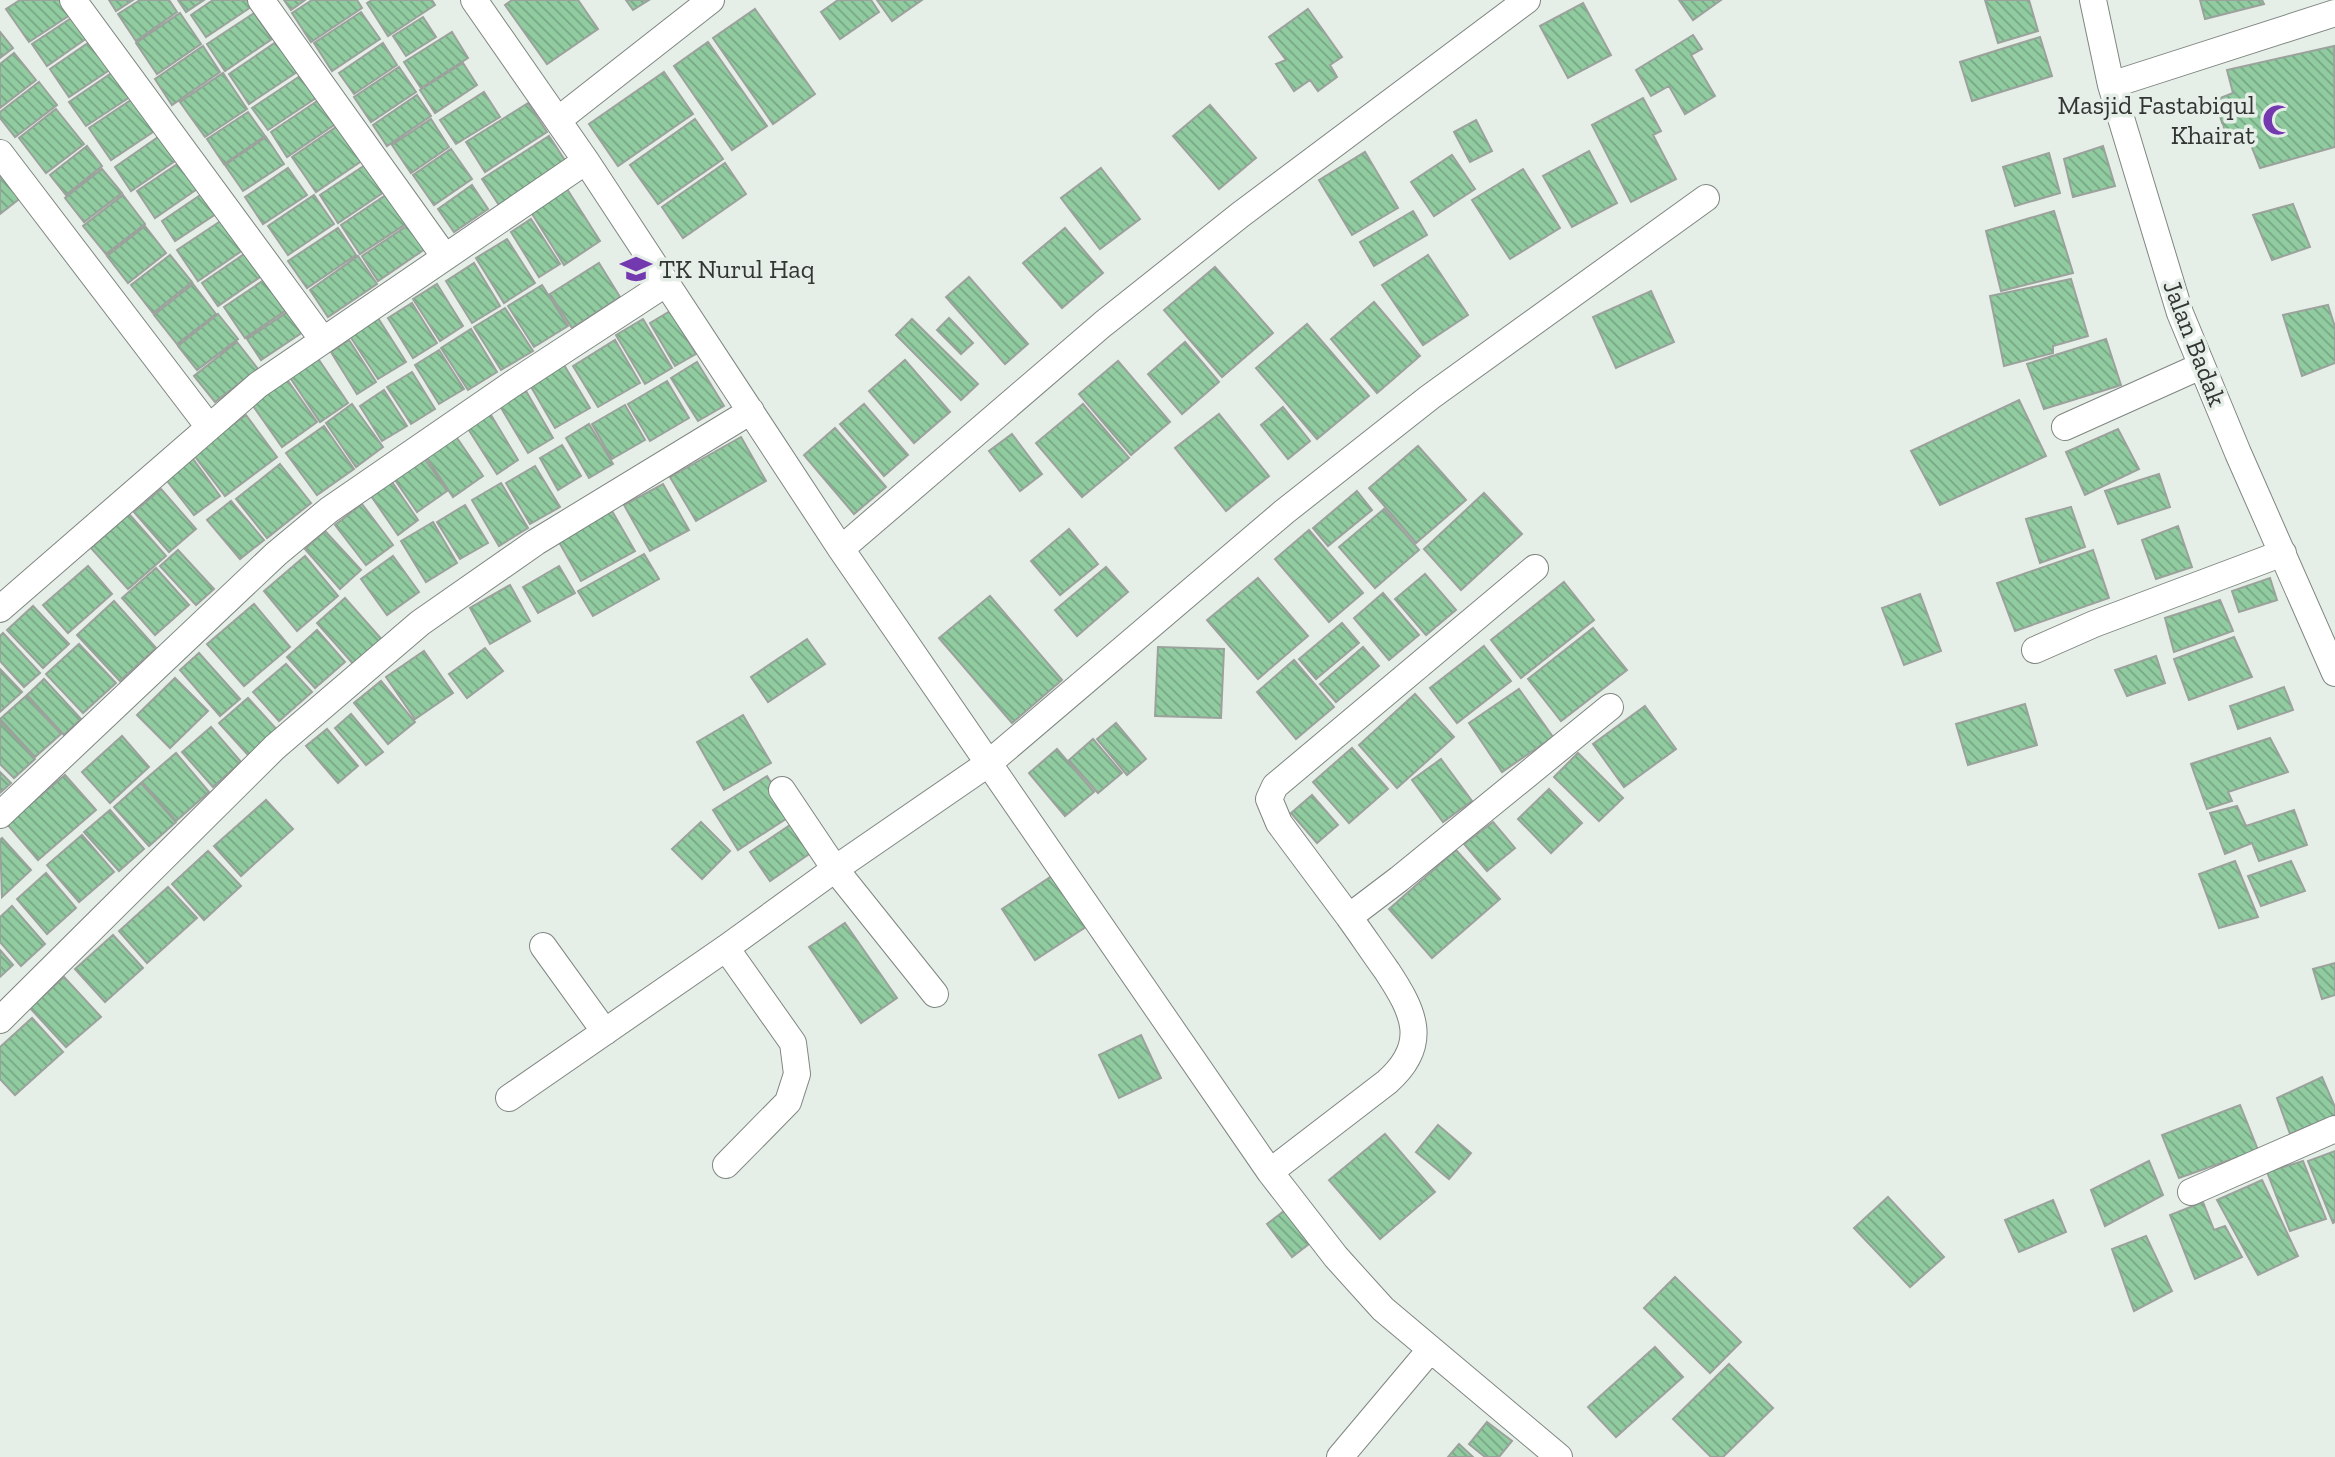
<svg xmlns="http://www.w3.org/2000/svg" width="2335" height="1457" font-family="'Zilla Slab',serif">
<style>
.building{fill:url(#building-back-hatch);stroke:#9ba29c;stroke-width:2}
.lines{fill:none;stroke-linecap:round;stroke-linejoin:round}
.street-casing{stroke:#7f8681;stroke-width:28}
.street{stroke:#fff;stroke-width:26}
.labels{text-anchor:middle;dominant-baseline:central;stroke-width:7;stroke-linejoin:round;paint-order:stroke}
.poi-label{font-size:26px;fill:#323533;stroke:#e6eee8;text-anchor:end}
.street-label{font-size:26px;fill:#323533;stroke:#e6eee8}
</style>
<defs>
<pattern id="building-back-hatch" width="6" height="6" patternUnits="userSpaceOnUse" patternTransform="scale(1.75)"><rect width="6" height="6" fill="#91cca1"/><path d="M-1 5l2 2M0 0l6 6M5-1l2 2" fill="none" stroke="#77a684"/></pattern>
</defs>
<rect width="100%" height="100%" fill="#e6eee8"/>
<path class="building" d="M20 0H60L70 15 29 42 6 9Z
M109 0H133L116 11Z
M140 0H169L177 12 136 41 118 14Z
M178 0H204L186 12Z
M213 0H247L251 7 206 37 191 15Z
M284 0H305L291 10Z
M312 0H357L362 8 311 42 292 13Z
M372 0H432L435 5 388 36 367 3Z
M512 0H578L598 29 547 64 505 5Z
M626 0H649L633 10Z
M838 0H871L879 12 840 39 821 12Z
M877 0H922L892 21Z
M1679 0H1721L1693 20Z
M1985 0H2029L2038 31 1998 43Z
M2200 0H2262L2264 4 2205 19Z
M1583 3 1611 55 1568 78 1540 26Z
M755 9 815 94 773 124 713 38Z
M1308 9 1342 57 1330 65 1337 77 1318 91 1310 80 1294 91 1276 64 1286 60 1269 37Z
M361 12 380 39 332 71 314 43Z
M180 13 201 44 157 74 136 43Z
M254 13 272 39 225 71 207 44Z
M73 17 87 38 47 66 32 44Z
M423 17 436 37 406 56 393 36Z
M0 32 13 48 0 58Z
M452 32 468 58 421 88 404 62Z
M1693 35 1702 49 1691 55 1715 96 1685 114 1669 86 1651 96 1636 70Z
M2040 37 2052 76 1972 101 1960 62Z
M279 40 300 70 249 104 229 74Z
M91 41 111 69 69 97 50 69Z
M708 42 767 126 732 150 674 66Z
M383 43 397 65 354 94 339 73Z
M203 46 220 72 172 105 155 79Z
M2334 46 2335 147 2260 168 2249 140 2229 145 2215 100 2233 93 2227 70Z
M14 53 36 80 0 108V64Z
M463 63 477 85 435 113 420 90Z
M399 67 416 92 371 122 354 97Z
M116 70 133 95 86 126 69 102Z
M664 72 693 114 618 166 589 124Z
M223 73 247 109 205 137 180 102Z
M303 74 319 96 268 130 252 108Z
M39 82 57 105 15 137 0 118V112Z
M484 92 500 117 456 144 440 120Z
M417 95 431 116 387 146 373 125Z
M137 96 159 128 111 160 89 128Z
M323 97 340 121 287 157 271 132Z
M1643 98 1661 131 1653 135 1676 179 1631 202 1592 125Z
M528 103 547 132 485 172 466 142Z
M1210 105 1256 158 1219 189 1173 136Z
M56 109 84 144 46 173 19 138Z
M248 112 265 136 224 164 207 139Z
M431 119 449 147 411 173 392 145Z
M695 119 723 159 658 204 630 165Z
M1476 120 1492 151 1470 162 1454 132Z
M342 123 366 158 316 192 292 157Z
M164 133 181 157 131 191 115 167Z
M549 136 566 162 499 205 482 179Z
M266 137 284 164 243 191 225 165Z
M87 146 102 166 66 195 50 175Z
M2103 146 2115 186 2073 197 2064 159Z
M451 149 472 179 434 205 413 175Z
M1589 151 1617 203 1572 227 1543 176Z
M1365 152 1398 208 1352 235 1319 180Z
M2049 153 2060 193 2015 206 2003 167Z
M1452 155 1475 189 1434 216 1411 182Z
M182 161 200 187 155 218 137 191Z
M371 161 390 188 338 223 320 195Z
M725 163 746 194 683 238 662 207Z
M0 168 23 196 0 214Z
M288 168 307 195 263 224 245 197Z
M1101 168 1140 219 1100 249 1061 198Z
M102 169 122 193 84 222 65 198Z
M1523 169 1560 228 1510 259 1472 200Z
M472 185 488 209 454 232 438 209Z
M567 189 600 241 564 265 531 212Z
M392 191 412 220 360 254 341 225Z
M202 194 216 214 175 241 162 221Z
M123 195 145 224 106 254 83 226Z
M314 195 334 224 288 255 268 226Z
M2293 204 2310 247 2272 260 2253 215Z
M1413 211 1427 235 1374 266 1360 242Z
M2054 211 2073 273 2001 291 1986 231Z
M531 219 560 264 539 277 511 232Z
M222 220 243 250 198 281 177 250Z
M414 221 431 245 378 281 362 256Z
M145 226 166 253 128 283 107 256Z
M338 228 356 255 307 288 288 261Z
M1065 228 1103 273 1062 308 1023 263Z
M507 239 535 283 504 303 476 258Z
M247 252 263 275 218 306 202 283Z
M170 255 192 282 153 313 131 285Z
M1428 255 1468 315 1423 345 1382 285Z
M358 256 377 284 328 317 310 290Z
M474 263 500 306 472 323 446 281Z
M599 263 620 297 572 328 550 294Z
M1215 267 1273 333 1222 377 1164 310Z
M969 277 1028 344 1005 364 946 297Z
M2071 279 2088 336 2053 346V353L2004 366 1990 296Z
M264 280 285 311 245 338 224 307Z
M193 284 216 314 177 344 154 315Z
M437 284 463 326 440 341 413 299Z
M542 285 568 326 534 347 508 306Z
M1651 291 1674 342 1616 368 1593 317Z
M1374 302 1420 356 1377 393 1331 339Z
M412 303 437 343 413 358 388 318Z
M2328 305 2335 327V363L2302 376 2283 315Z
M505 308 533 351 501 370 474 327Z
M292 309 306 330 261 360 247 339Z
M670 311 696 354 675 366 650 323Z
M218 314 238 339 197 370 178 346Z
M378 318 406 362 378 379 350 336Z
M949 318 973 343 961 354 937 330Z
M643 319 672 368 645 384 616 335Z
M912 319 978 384 961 400 896 335Z
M1307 324 1369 396 1317 439 1256 368Z
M471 329 497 372 468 390 441 348Z
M2106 339 2121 385 2044 409 2027 364Z
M349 340 376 382 357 394 331 352Z
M615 340 640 383 598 407 573 366Z
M237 342 258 369 215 402 194 376Z
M1185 342 1219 382 1182 414 1148 374Z
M439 350 464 389 439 404 415 365Z
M315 354 348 403 320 422 287 373Z
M905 360 950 412 914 443 869 391Z
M1118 361 1170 422 1131 455 1079 394Z
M697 362 724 406 698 421 671 378Z
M564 365 590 408 555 428 530 385Z
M412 372 435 409 411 424 387 387Z
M286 378 317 422 282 447 251 403Z
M667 381 689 418 650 441 628 404Z
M384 390 407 426 382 441 360 406Z
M526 391 553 438 528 453 500 406Z
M2019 400 2046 456 1940 505 1911 451Z
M352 404 383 447 356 467 326 423Z
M864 404 908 455 884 476 840 424Z
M1083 404 1129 458 1082 497 1036 443Z
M625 405 645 440 612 459 592 424Z
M1283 407 1310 441 1288 459 1261 425Z
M488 410 518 460 497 474 465 424Z
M1219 414 1269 476 1226 511 1175 448Z
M246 415 277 457 225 496 193 454Z
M589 424 613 464 589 478 566 438Z
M324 426 354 469 317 495 286 453Z
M835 428 886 487 854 514 804 455Z
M2118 429 2139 469 2085 495 2066 452Z
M1012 434 1042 474 1020 491 989 451Z
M455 435 483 476 453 497 425 455Z
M741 437 766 481 696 521 670 477Z
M562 445 581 476 558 490 540 458Z
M1418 446 1466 500 1416 543 1369 488Z
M191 456 220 496 194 515 164 477Z
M423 456 447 491 417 512 393 477Z
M280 464 311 503 267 538 236 499Z
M535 466 560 507 530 524 506 483Z
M2159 474 2170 507 2118 524 2105 491Z
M390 479 418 520 398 535 369 493Z
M501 483 528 528 499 546 472 500Z
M663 484 689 530 650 551 624 505Z
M161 489 196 529 169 552 134 512Z
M1357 491 1372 510 1328 546 1313 528Z
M1484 493 1522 534 1461 590 1424 549Z
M231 501 264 540 240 559 207 520Z
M362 504 393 545 366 565 335 525Z
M465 505 488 543 460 559 437 522Z
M2071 507 2085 547 2040 563 2026 519Z
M1384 509 1419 550 1375 588 1339 547Z
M612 511 635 551 581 581 559 542Z
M129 514 166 556 128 589 91 548Z
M433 522 457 563 426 582 401 541Z
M2178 526 2192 567 2156 579 2142 540Z
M1069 529 1098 564 1060 595 1031 561Z
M1309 530 1363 593 1329 622 1275 559Z
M325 531 361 570 340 589 305 549Z
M178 550 214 589 196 605 160 566Z
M2093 550 2109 598 2015 631 1997 583Z
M644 554 659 579 593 616 578 591Z
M305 556 338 596 297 631 264 591Z
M393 556 419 592 387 615 361 579Z
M88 566 112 594 68 633 43 605Z
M559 566 575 593 538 613 523 587Z
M1106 567 1128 592 1077 636 1055 610Z
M156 568 189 605 155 635 122 598Z
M1425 574 1456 610 1426 635 1395 599Z
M1258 578 1308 636 1258 679 1207 620Z
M2270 578 2277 600 2239 612 2232 591Z
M1564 582 1594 620 1521 678 1491 640Z
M510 585 530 621 490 644 470 608Z
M1383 593 1419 635 1389 660 1354 618Z
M1920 594 1941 651 1904 665 1882 608Z
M990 596 1062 680 1012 723 939 638Z
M345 598 384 642 356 667 317 623Z
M2220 600 2233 631 2174 652 2165 618Z
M114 601 156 648 120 681 77 635Z
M254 604 290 647 244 686 207 644Z
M33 606 69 644 43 668 7 630Z
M1342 623 1359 643 1316 679 1299 659Z
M1593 628 1627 670 1561 721 1528 679Z
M317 630 345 662 315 688 287 657Z
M3 633 40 673 24 687 0 661V636Z
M2234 637 2252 677 2189 700 2174 659Z
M807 639 825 664 768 702 751 677Z
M79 644 116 683 83 713 46 674Z
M1484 646 1511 681 1457 723 1430 688Z
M1158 647 1224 649 1221 718 1155 716Z
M1363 647 1379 666 1336 702 1320 684Z
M485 648 503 671 467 698 449 674Z
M424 651 453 693 415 719 386 677Z
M199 653 240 699 220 716 180 670Z
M2156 656 2165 683 2127 696 2115 670Z
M1294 660 1334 707 1296 739 1257 692Z
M286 664 312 692 279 721 253 692Z
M0 669 22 692 0 712Z
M175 678 208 711 170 748 137 715Z
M44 679 81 719 64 735 27 695Z
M381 681 415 722 388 744 354 703Z
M2284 687 2293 710 2238 729 2230 706Z
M1519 689 1553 737 1502 772 1469 723Z
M1415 694 1454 737 1397 788 1359 745Z
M26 696 61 734 35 757 0 719Z
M248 698 278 731 249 756 219 723Z
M2025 704 2037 745 1968 765 1956 724Z
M1645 706 1676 749 1624 787 1593 744Z
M351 714 383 752 366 765 335 728Z
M743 715 771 763 724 790 697 742Z
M0 721 35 759 14 778 0 764Z
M1116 723 1146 759 1127 775 1097 739Z
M211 727 241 762 213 787 182 752Z
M327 729 358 766 338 783 306 746Z
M122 736 149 767 110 803 82 772Z
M2270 738 2288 772 2228 792 2232 801 2207 809 2191 764Z
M1093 739 1122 773 1098 793 1069 760Z
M1352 748 1388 789 1349 823 1313 782Z
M1057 749 1094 792 1065 816 1029 773Z
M176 753 209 792 176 821 142 782Z
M1578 753 1623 798 1599 821 1554 777Z
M1441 759 1472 801 1443 822 1412 780Z
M0 772 11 783 0 793Z
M65 775 96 810 38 860 7 824Z
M767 776 792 815 738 850 713 810Z
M141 783 176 822 149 846 114 807Z
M1549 789 1582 823 1551 853 1518 819Z
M1312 795 1338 825 1317 843 1291 813Z
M266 800 293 829 241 876 214 846Z
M2237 806 2246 826 2294 810 2307 845 2259 861 2252 843 2225 854 2210 813Z
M110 810 144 849 119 871 84 832Z
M796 821 815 850 770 881 750 852Z
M701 822 730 851 702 879 672 849Z
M1493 822 1515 848 1487 871 1464 844Z
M82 835 114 872 79 902 47 865Z
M2 838 31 870 2 897 0 840Z
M1456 850 1500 899 1432 958 1389 909Z
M208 851 241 886 204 920 172 884Z
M2235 861 2258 917 2219 928 2199 874Z
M2291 861 2305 891 2261 906 2248 876Z
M1058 872 1092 923 1035 960 1002 909Z
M46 873 76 908 47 934 17 899Z
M168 887 197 918 147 963 119 931Z
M12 906 45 944 21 966 0 942V917Z
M845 923 897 998 861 1023 809 947Z
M113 935 143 968 105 1002 75 969Z
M0 950 13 965 0 977Z
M2335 963V995L2322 999 2313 969Z
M64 977 101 1017 66 1047 30 1008Z
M32 1018 63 1052 15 1095 0 1079V1047Z
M1141 1035 1161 1078 1119 1098 1099 1055Z
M2322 1077 2335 1107V1115L2290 1134 2277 1098Z
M2240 1105 2258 1150 2179 1178 2162 1135Z
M1438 1125 1471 1153 1449 1179 1416 1152Z
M1385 1134 1435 1192 1380 1239 1329 1180Z
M2335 1151V1222L2333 1223 2308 1161Z
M2149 1161 2163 1195 2105 1226 2091 1190Z
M2303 1161 2326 1219 2290 1231 2267 1172Z
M2262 1180 2298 1256 2258 1275 2217 1200Z
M1888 1197 1944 1257 1910 1287 1854 1228Z
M2053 1200 2066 1232 2019 1252 2005 1220Z
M2203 1202 2214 1230 2225 1226 2242 1257 2195 1279 2170 1215Z
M1284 1211 1309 1244 1292 1257 1267 1224Z
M2146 1236 2172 1291 2134 1311 2112 1249Z
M1675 1277 1741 1342 1710 1373 1644 1308Z
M1655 1347 1683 1377 1616 1437 1588 1407Z
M1729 1364 1773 1408 1723 1457H1711L1673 1419Z
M1487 1422 1512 1441 1499 1457H1485L1469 1444Z
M1459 1444 1473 1457H1448Z"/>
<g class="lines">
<defs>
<path id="street" d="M73 0 323 340
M261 0 445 257
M474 0 586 161 841 549 1270 1172 1336 1257 1383 1309 1559 1457
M2093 0 2111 85 2180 313 2238 453 2335 673
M2111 85 2335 13
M558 120 711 0
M0 153 209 427
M2065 427 2201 366
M841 549 1103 324 1240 215 1527 0
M0 609 258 385 586 161
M2035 650 2094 624 2283 553
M782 790 835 869 935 994
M0 815 276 554 329 510 512 384 665 284
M1349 917 1279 823 1269 799 1275 786 1535 568
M543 946 605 1032
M726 948 793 1043 797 1074 788 1102 726 1165
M0 1020 275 747 420 623 536 542 751 411
M509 1098 726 948 835 869 989 763 1284 512 1430 397 1706 198
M1270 1172 1387 1082C1430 1044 1414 1012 1387 971 1374 953 1362 935 1349 917L1399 879 1610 707
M2191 1192 2335 1129
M1340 1457 1430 1350"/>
</defs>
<use href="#street" class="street-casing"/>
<use href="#street" class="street"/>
</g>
<defs>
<symbol id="mosque-bare" viewBox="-9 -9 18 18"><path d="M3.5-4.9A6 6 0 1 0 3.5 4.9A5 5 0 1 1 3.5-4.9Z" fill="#7339af" stroke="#e6eee8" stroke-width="2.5" paint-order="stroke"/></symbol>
<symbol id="school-bare" viewBox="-9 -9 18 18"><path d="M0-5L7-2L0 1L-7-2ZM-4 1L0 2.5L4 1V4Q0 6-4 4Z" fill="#7339af" stroke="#e6eee8" stroke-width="2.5" paint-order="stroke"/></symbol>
</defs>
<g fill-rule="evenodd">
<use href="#mosque-bare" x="2256" y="98" width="44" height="44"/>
<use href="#school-bare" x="614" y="247" width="44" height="44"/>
</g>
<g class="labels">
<g class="poi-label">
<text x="2255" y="105">Masjid Fastabiqul<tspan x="2255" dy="30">Khairat</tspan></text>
<text x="659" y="269" text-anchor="start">TK Nurul Haq</text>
</g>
<g class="street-label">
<text transform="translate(2195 343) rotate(69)">Jalan Badak</text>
</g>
</g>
</svg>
